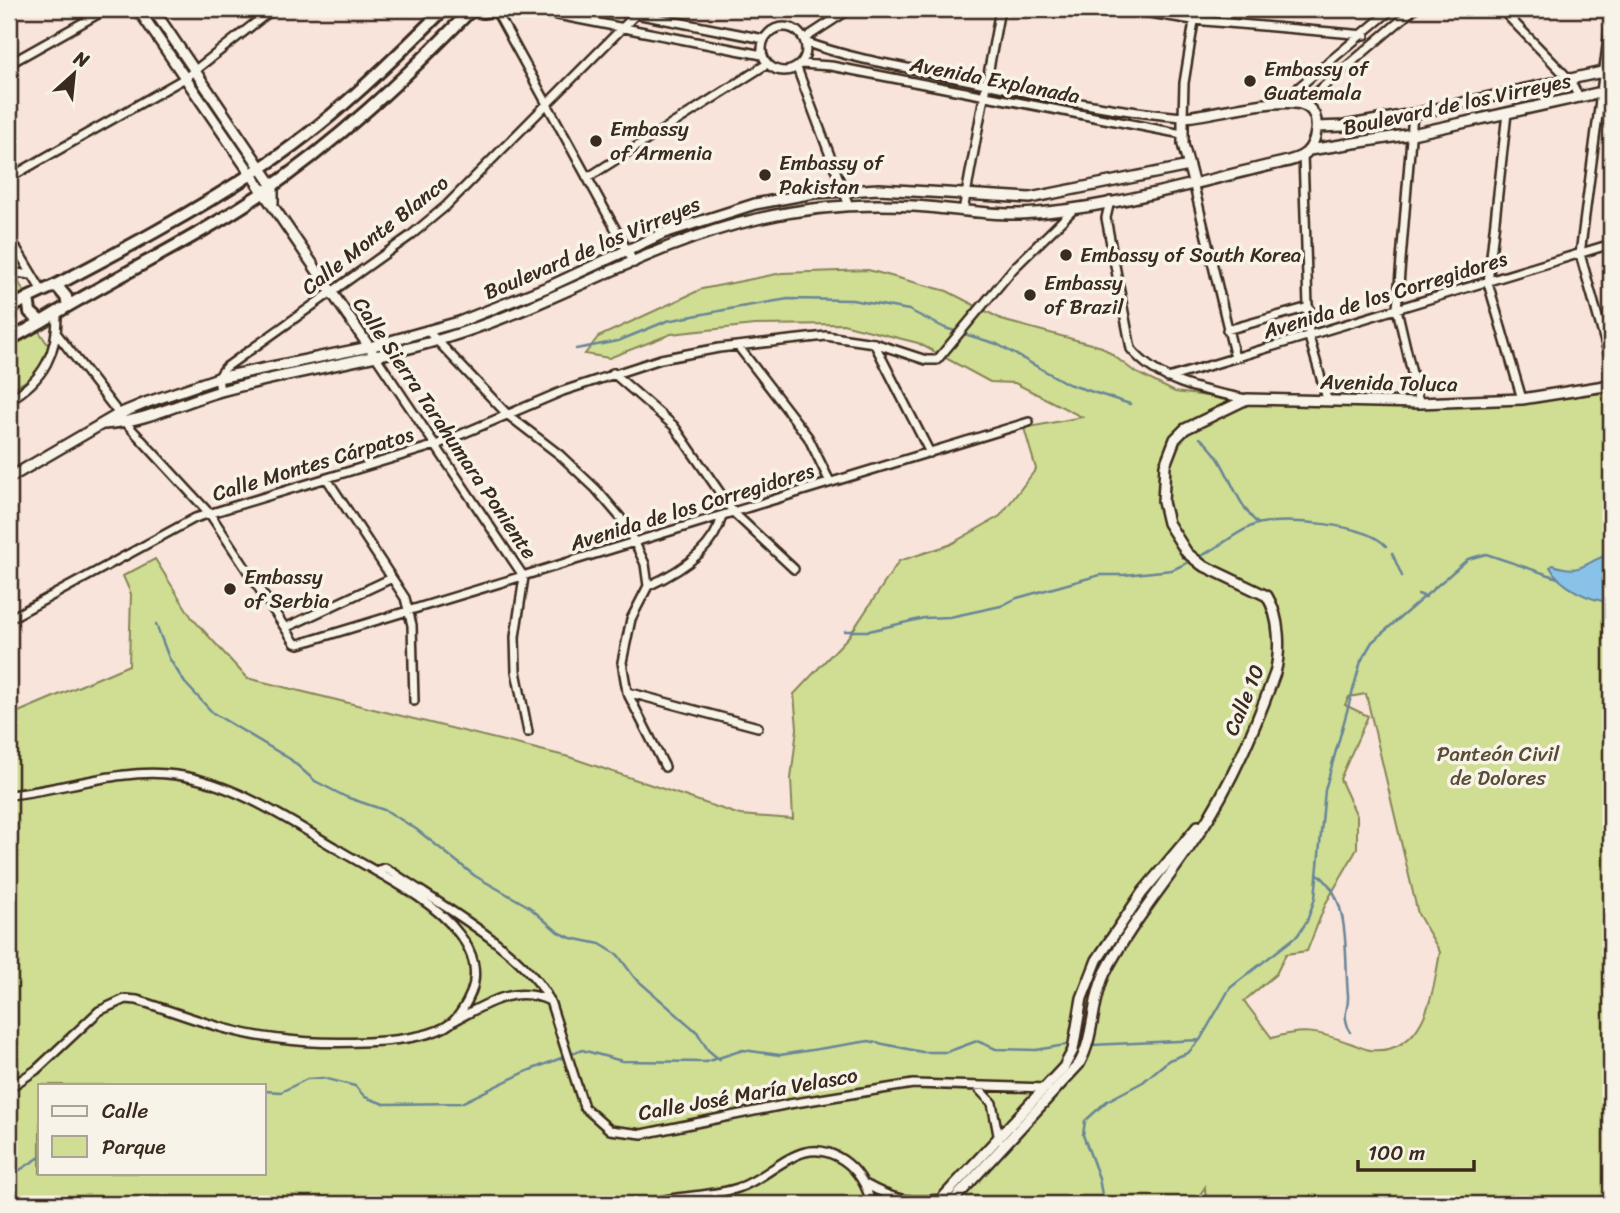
<svg xmlns="http://www.w3.org/2000/svg" width="1620" height="1213" font-family="Sriracha,sans-serif">
<style>
.green{fill:#cfde92;stroke:#858458;stroke-width:2;fill-rule:evenodd}
.water{fill:#88c2e8;stroke:#698597;stroke-width:2}
.lines{fill:none;stroke-linecap:round;stroke-linejoin:round}
.stream{stroke:#698597;stroke-width:2.5}
.minor-casing{stroke:#3b2a1e;stroke-width:12}
.tertiary-casing{stroke:#3b2a1e;stroke-width:14}
.secondary-casing{stroke:#3b2a1e;stroke-width:16}
.minor{stroke:#f7f3e8;stroke-width:7}
.tertiary{stroke:#f7f3e8;stroke-width:9}
.secondary{stroke:#f7f3e8;stroke-width:10}
.poi-dot{fill:#3b2a1e;stroke:#f7f3e8;stroke-width:2.5}
.labels{text-anchor:middle;dominant-baseline:central;stroke-width:7;stroke-linejoin:round;paint-order:stroke}
.poi-label{font-size:21px;fill:#3b2a1e;stroke:#f7f3e8;text-anchor:start}
.street-label{font-size:21px;fill:#3b2a1e;stroke:#f7f3e8}
.park-label{font-size:21px;fill:#594e35;stroke:#f7f3e8}
</style>
<rect width="100%" height="100%" fill="#f8e4da"/>
<filter id="ink" filterUnits="userSpaceOnUse"><feTurbulence type="fractalNoise" baseFrequency=".0143" numOctaves="2"/><feDisplacementMap in="SourceGraphic" scale="14" xChannelSelector="R" yChannelSelector="G"/><feConvolveMatrix kernelMatrix="1 2 1 2 8 2 1 2 1" color-interpolation-filters="sRGB"/></filter>
<g filter="url(#ink)">
<path class="green" d="M868 270 947 291 1005 321 1102 347 1135 372 1175 392 1274 404 1524 403 1611 392V1204H1206L1205 1187 1194 1204H9V716L129 665 131 594 123 576 155 559 192 618 247 678 569 757 740 815 793 819 791 779 797 728 794 694 849 636 899 561 949 545 1000 516 1036 469 1024 428 1082 417 1015 383 990 382 918 343 843 324 754 325 671 334 609 358 585 354 598 337 702 289 782 273ZM1366 694 1418 914 1440 952C1433 992 1426 1055 1370 1050 1364 1049 1356 1045 1350 1043 1319 1032 1304 1028 1272 1038L1244 1001 1276 974 1286 954 1307 951 1326 903 1357 849V816L1340 779 1368 716 1345 705 1349 697ZM40 1085H264V1173H40Z
M9 276 18 281 24 292 9 301Z
M38 330 51 349 39 373 9 391V346Z"/>
<path class="water" d="M1611 554V602C1590 601 1560 587 1550 567L1553 565C1585 576 1585 560 1611 554Z"/>
<g class="lines">
<path class="stream" d="M576 349 618 341 667 321 740 307 788 299 852 300 909 310 945 328 997 344 1068 384 1130 404
M1200 438C1230 462 1229 495 1258 524
M1392 553 1402 576
M1201 556C1220 547 1238 530 1257 524 1285 517 1367 524 1386 546
M1418 594 1426 597
M156 624 169 658 185 683 213 713 290 759 315 781 346 797 387 811 416 829 475 876 528 906 558 932 571 938 600 944 618 955 634 977 697 1032 708 1050 720 1060
M845 631H869L924 618 950 617 1001 606 1017 598 1100 575H1124L1172 570 1187 563
M1319 875C1352 900 1344 958 1348 995 1349 1012 1341 1011 1350 1032
M1091 1045 1200 1040
M264 1091 281 1092 307 1079 323 1078 355 1086 365 1097 384 1104 461 1103 525 1072 582 1050 622 1061 706 1062 743 1050 780 1055 869 1041 922 1052H947L977 1041 996 1049 1036 1050 1071 1044
M9 1177 40 1157
M1099 1204 1102 1195 1099 1178 1083 1135 1085 1121 1107 1101 1143 1082 1169 1060 1188 1053 1200 1040 1230 988 1298 935 1307 921 1315 898 1325 790 1361 661 1372 642 1468 559 1486 554 1558 578"/>
<defs>
<path id="minor" d="M495 9 634 263
M527 9 762 55
M610 9 764 39
M1125 9 1193 20 1365 35
M1501 9 1569 79 1579 97
M1611 15 1580 254 1611 363
M762 49a22 22 0 1 1 44 0a22 22 0 1 1-44 0Z
M804 39 850 9
M805 42C854 60 906 67 956 78 1031 93 1107 111 1183 117L1184 83 1196 9
M9 64 107 9
M801 64 831 66 1182 134
M797 68 849 206
M1281 102 1392 9
M1303 104 1414 9
M1507 113 1488 283 1522 399
M1413 114 1397 309 1419 403
M1303 154 1309 337 1327 399
M9 178 185 78 273 9
M587 178 767 64
M1193 182 1235 358
M1110 201 1106 218 1131 349C1160 384 1205 391 1247 399
M963 211 1000 9
M9 236 42 291
M9 272 31 275
M427 330 508 415 560 455 596 489 620 517 635 543 645 564 648 586 631 619 622 662 627 692 665 767
M1227 330 1309 307
M57 334 126 423 210 514 295 643 299 644 1029 422
M874 343 930 453
M738 346 808 437 830 482
M376 357 524 577 515 637 516 671 528 732
M613 373 674 426 734 513 794 569
M1168 378 1611 244
M220 391 218 378 225 368 410 236 446 206 641 9
M9 400C44 380 58 352 57 312
M327 479 405 598 412 625 414 701
M648 586C679 572 714 550 722 516
M9 619 195 518 436 445 563 391 661 359 719 348 826 336 874 343 926 360H937L1013 269 1074 209
M285 628 392 578
M627 692 758 727
M9 795C64 790 120 767 176 775 231 782 287 819 334 847 372 871 432 897 459 934 473 951 479 972 471 993 467 1003 459 1017 451 1023 421 1047 317 1044 279 1039 229 1034 185 1015 137 1000L125 999 99 1011 36 1070 9 1088
M375 871 385 868 395 874C442 906 525 951 550 1001
M454 1021C486 1004 514 984 550 1001L584 1107 610 1130 642 1134 789 1104 913 1084 1047 1088
M976 1086 992 1103 999 1140
M865 1184C900 1203 907 1201 944 1199
M648 1204C677 1195 710 1197 738 1188 776 1175 801 1132 843 1160 859 1171 867 1186 871 1204"/>
<path id="tertiary" d="M138 9 372 351
M153 9 273 186V203
M1317 127 1344 126 1413 114 1611 70
M1309 150 1412 134 1611 90
M104 424C145 422 182 402 221 391 301 369 384 359 464 332 563 299 655 242 757 219 808 207 861 203 913 206 949 208 984 215 1020 214 1107 210 1195 182 1280 163 1289 161 1299 159 1306 153 1317 142 1321 118 1309 108 1290 92 1210 116 1183 117V144L1193 182
M9 478 119 414 148 402 218 378 369 347 459 322 550 286 664 233 755 204 814 193 879 189 1030 198 1189 166
M937 1204 1064 1067 1073 1050 1082 998 1097 960 1142 893 1198 826
M950 1204 1079 1064C1095 1036 1091 1002 1105 973 1130 924 1167 882 1197 836 1230 787 1255 729 1275 673 1281 650 1280 617 1267 596L1202 565 1187 553 1168 523 1163 502 1165 465 1175 439 1185 429 1247 399 1419 403 1522 399 1611 385"/>
<path id="secondary" d="M468 9 483 12 494 9
M56 285C125 249 194 212 259 169 327 125 387 66 444 9
M68 305 66 297 56 285 28 298 30 312 41 322C112 278 188 243 258 196 336 143 405 78 471 10
M9 309 28 298
M9 340 41 322"/>
</defs>
<use href="#minor" class="minor-casing"/>
<use href="#tertiary" class="tertiary-casing"/>
<use href="#secondary" class="secondary-casing"/>
<use href="#minor" class="minor"/>
<use href="#tertiary" class="tertiary"/>
<use href="#secondary" class="secondary"/>
</g>
</g>
<g class="poi-dot">
<circle cx="1250" cy="81" r="7"/>
<circle cx="596" cy="141" r="7"/>
<circle cx="765" cy="175" r="7"/>
<circle cx="1066" cy="255" r="7"/>
<circle cx="1030" cy="295" r="7"/>
<circle cx="230" cy="589" r="7"/>
</g>
<g class="labels">
<g class="poi-label">
<text x="1264" y="69">Embassy of<tspan x="1264" dy="24">Guatemala</tspan></text>
<text x="610" y="129">Embassy<tspan x="610" dy="24">of Armenia</tspan></text>
<text x="779" y="163">Embassy of<tspan x="779" dy="24">Pakistan</tspan></text>
<text x="1080" y="255">Embassy of South Korea</text>
<text x="1044" y="283">Embassy<tspan x="1044" dy="24">of Brazil</tspan></text>
<text x="244" y="577">Embassy<tspan x="244" dy="24">of Serbia</tspan></text>
</g>
<g class="street-label">
<text transform="translate(995 80) rotate(11)">Avenida Explanada</text>
<text transform="translate(1457 104) rotate(-12)">Boulevard de los Virreyes</text>
<text transform="translate(375 235) rotate(-38)">Calle Monte Blanco</text>
<text transform="translate(592 248) rotate(-23)">Boulevard de los Virreyes</text>
<text transform="translate(1385 295) rotate(-17)">Avenida de los Corregidores</text>
<text transform="translate(1389 383) rotate(1)">Avenida Toluca</text>
<text transform="translate(445 428) rotate(56)">Calle Sierra Tarahumara Poniente</text>
<text transform="translate(313 464) rotate(-17)">Calle Montes Cárpatos</text>
<text transform="translate(692 507) rotate(-17)">Avenida de los Corregidores</text>
<text transform="translate(1244 700) rotate(-68)">Calle 10</text>
<text transform="translate(748 1094) rotate(-10)">Calle José María Velasco</text>
</g>
<g class="park-label">
<text x="1498" y="754">Panteón Civil<tspan x="1498" dy="24">de Dolores</tspan></text>
</g>
</g>
<rect width="1620" height="1213" fill="none" stroke="#f7f3e8" stroke-width="35"/>
<rect x="18" y="18" width="1585" height="1178" fill="none" stroke="#3b2a1e" stroke-width="2.5" filter="url(#ink)"/>
<rect x="38" y="1084" width="228" height="91" fill="#f7f3e8" stroke="#aca397" stroke-width="2"/>
<rect x="52" y="1106" width="35" height="10" fill="#f7f3e8" stroke="#aca397" stroke-width="2"/>
<text x="102" y="1118" font-size="21" fill="#3b2a1e">Calle</text>
<rect x="52" y="1136" width="35" height="21" fill="#cfde92" stroke="#aca397" stroke-width="2"/>
<text x="102" y="1154" font-size="21" fill="#3b2a1e">Parque</text>
<g transform="translate(74 74) rotate(27)" stroke="#f7f3e8" stroke-width="5" paint-order="stroke">
<path d="M0-5L12 26L0 18L-12 26Z" fill="#3b2a1e"/>
<text y="-10" font-size="19" font-weight="bold" text-anchor="middle" fill="#3b2a1e">N</text>
</g>
<path d="M1358 1160v10h116v-10" fill="none" stroke="#3b2a1e" stroke-width="3.5"/>
<text x="1368" y="1160" font-size="21" fill="#3b2a1e" stroke="#f7f3e8" stroke-width="5" paint-order="stroke">100 m</text>
</svg>
